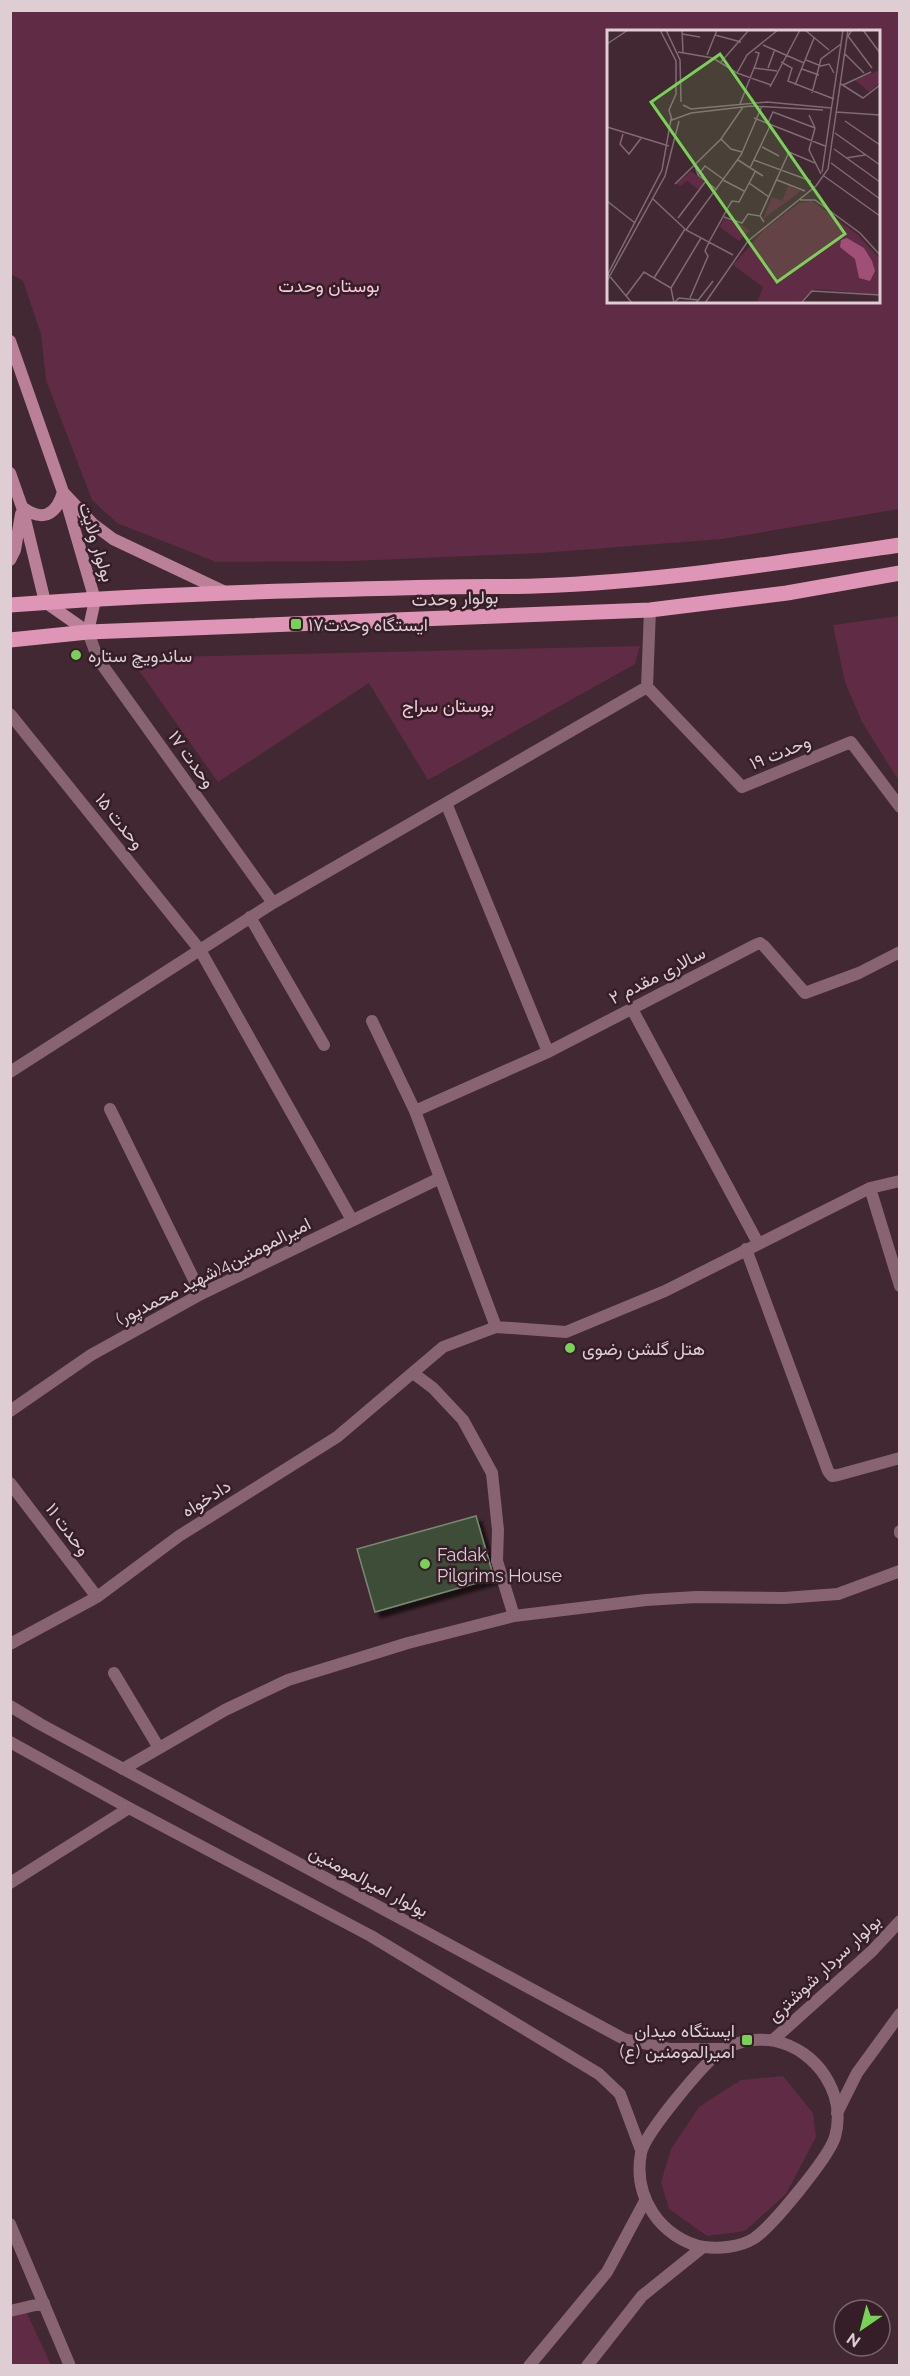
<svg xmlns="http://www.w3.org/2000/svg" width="910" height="2376" font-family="Raleway,Vazirmatn,sans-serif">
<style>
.green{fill:#602b44;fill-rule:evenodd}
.building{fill:#3d4d37;stroke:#788972;stroke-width:1.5;filter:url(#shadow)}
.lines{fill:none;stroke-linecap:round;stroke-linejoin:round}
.minor{stroke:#886473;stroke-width:12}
.tertiary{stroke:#886473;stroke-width:12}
.secondary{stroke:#ba8098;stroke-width:12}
.primary{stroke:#df95b5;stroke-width:15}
.poi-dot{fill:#79d157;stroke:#361e28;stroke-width:2}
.labels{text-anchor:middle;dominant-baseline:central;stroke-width:5;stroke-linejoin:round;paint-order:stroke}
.park-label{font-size:18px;fill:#f8cadc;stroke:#361e28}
.street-label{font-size:18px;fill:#deced4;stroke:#361e28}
.poi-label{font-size:18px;fill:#deced4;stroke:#361e28;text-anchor:start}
.inset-road{fill:none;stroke:#806a73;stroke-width:1.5}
.view{fill:#79d157;fill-opacity:0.15;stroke:#79d157;stroke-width:3}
.inset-edge{fill:none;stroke:#deced4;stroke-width:3}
</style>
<defs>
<filter id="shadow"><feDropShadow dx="5.5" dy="5.5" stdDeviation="1.5" flood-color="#0009"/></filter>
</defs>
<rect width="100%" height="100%" fill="#412832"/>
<path class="green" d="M11 10 899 11V509L722 539 541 553 352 561 216 562 117 523 92 500 46 380 41 334 23 281 11 274ZM608 32H878V302H608Z
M899 616H900L899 781 862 722 845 682 833 625Z
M640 646 635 664 428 780 369 683 218 782 130 658Z
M783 2076 813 2113 816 2137 786 2194 745 2231 707 2236 669 2209 661 2182 671 2149 699 2107 717 2095 741 2080Z
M26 2311 51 2365H11L10 2318Z"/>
<path class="building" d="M476 1516 494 1578 375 1612 357 1549Z"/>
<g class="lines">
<path class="minor" d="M88 632 98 659 273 903
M647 687 742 787 851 742 900 807
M10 714 200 950 352 1220
M446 803 548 1052
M250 917 324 1045
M632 1009 758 1243
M372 1021 415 1111 496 1327
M10 1072 273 903 647 687 650 610
M110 1109 201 1294
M415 1111 548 1052 755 945 760 943 764 946 805 993 859 973 900 952
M870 1188 900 1286
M746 1249 828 1471 832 1476 838 1475 900 1458
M413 1373 433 1388 463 1420 492 1473 498 1530 497 1561 514 1616
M10 1411 91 1355 201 1294 440 1178
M10 1483 97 1597
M900 1531V1533
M10 1644 97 1597 179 1536 337 1437 443 1347 496 1327 566 1332 665 1291 870 1188 900 1181
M114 1673 159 1748
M123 1769 225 1710 288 1680 408 1643 514 1616 646 1600 696 1597 784 1598 838 1594 900 1571
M10 1883 129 1808
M10 2224 70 2366
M10 2311 44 2303"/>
<path class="tertiary" d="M10 1706 40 1724 624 2039 670 2049H723
M10 1742 129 1808 371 1936 599 2074 620 2094 641 2150
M747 2040C756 2040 766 2039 775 2041 817 2050 847 2094 835 2137 829 2157 771 2228 753 2239 740 2247 719 2249 704 2247 684 2244 664 2230 653 2213 641 2195 637 2175 641 2153 645 2133 704 2063 722 2050 729 2045 740 2043 747 2040Z
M773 2040 872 1951 900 1921
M837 2113 857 2073 900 2014
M529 2366 607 2272 645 2201
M587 2366 642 2296 703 2247"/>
<path class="secondary" d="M10 341 63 492 93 524 113 539 225 592
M10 473 22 507 45 602 88 632 95 600 65 497
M22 507C42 522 56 516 63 492
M10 560 15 550 21 514"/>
<path class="primary" d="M10 605C155 594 300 590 445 587 475 586 505 587 535 586 657 582 779 563 900 545
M10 640 88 632 650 610 787 593 900 573"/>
</g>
<g class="poi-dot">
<rect x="290" y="618" width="12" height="12" rx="3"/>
<circle cx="76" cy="655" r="6"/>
<circle cx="570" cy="1348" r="6"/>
<circle cx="425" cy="1564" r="6"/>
<rect x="741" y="2034" width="12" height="12" rx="3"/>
</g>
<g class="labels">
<g class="park-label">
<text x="329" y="285">بوستان وحدت</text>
<text x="448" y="705">بوستان سراج</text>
</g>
<g class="street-label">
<text transform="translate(97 542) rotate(73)">بولوار ولایت</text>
<text transform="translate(455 598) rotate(-2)">بولوار وحدت</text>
<text transform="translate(780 752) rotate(-22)">وحدت ۱۹</text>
<text transform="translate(192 759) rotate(54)">وحدت ۱۷</text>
<text transform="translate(120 821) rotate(51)">وحدت ۱۵</text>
<text transform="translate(657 975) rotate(-27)">سالاری مقدم ۲</text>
<text transform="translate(213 1271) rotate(-27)">امیرالمومنین4(شهید محمدپور)</text>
<text transform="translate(206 1498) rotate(-32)">دادخواه</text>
<text transform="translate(68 1529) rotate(53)">وحدت ۱۱</text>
<text transform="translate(369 1881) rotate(28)">بولوار امیرالمومنین</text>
<text transform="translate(824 1968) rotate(-43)">بولوار سردار شوشتری</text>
</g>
<g class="poi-label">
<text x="308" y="624">ایستگاه وحدت۱۷</text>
<text x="88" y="655">ساندویچ ستاره</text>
<text x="582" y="1348">هتل گلشن رضوی</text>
<text x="437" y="1554">Fadak<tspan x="437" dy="21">Pilgrims House</tspan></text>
<text x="735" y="2030" text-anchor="end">ایستگاه میدان<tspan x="735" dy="21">امیرالمومنین (ع)</tspan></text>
</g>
</g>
<g transform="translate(607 30)">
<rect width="273" height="273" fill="#412832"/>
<path d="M273 40V53L262 62 248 50ZM84 141 98 152 92 160 80 151 73 156 70 153ZM181 156 194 161 156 189 165 167 175 171ZM205 171 250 204 273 229V265L208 259 191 273H150L156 257 126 235 156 201 192 173ZM117 188 135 195 143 201 132 211 113 197Z" fill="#602b44"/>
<path d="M240 208 257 218 265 231 268 241 263 251 252 248 248 229 233 217 234 210Z" fill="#a05076"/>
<path class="inset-road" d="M53 0 69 31V64L62 80 65 90 84 83 144 76 216 80M59 0 73 30 74 72M75 0 76 22M198 0 222 20M245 0 241 6 265 38M256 0 273 23M75 4 93 7M108 5 134 12M0 14 21 0M156 15 197 33M71 22 106 28 130 43 164 55M238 24 257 43M100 25 110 0M199 30 214 36 222 34 227 43M114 32 141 1M174 32 185 38 181 51 227 69M147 38 170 41M161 38 168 19M195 39 212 45M130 43 140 25 171 0M234 54 256 68 273 55M188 55 207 8M236 55 264 42M163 57 193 0M205 63 214 29 234 14M133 74 149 33 152 23 148 22M76 75 84 79 160 72 224 78M229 82 273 85M202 85 208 98 202 120 214 144M147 88 218 116M238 91 273 115M161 93 166 82 208 98M0 97 62 116M228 103 273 135M16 104 13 114 22 124 35 107M114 109 124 119 135 122M155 117 172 126M227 119 273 152M239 128 258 125M131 130 156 146M147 130 204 151M87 133 91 145 110 160M224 133 273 169M143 138 164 94M215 142 236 0M91 145 98 136 116 149M217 146 273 186M116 150 137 161M170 150 198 161M142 153 162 167M68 154 114 109 136 77M46 169 79 200 126 225M193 170H208L253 203 273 225M0 171 28 193M117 187 135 193 141 184 153 186M71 188 99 151M157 192 153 186 182 122 208 133M79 200 134 125 155 76M0 243 25 273M1 244 55 140 64 89M47 248 78 199M0 251 58 146 72 91M64 258 94 208M19 266 37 242 64 258 67 273M83 268 101 226 98 221 102 212 122 176 125 171 132 172 148 142M67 273 72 268 91 270M89 273 106 251M98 273 141 211 209 156 221 139 241 0M194 273 205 261 273 265"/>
<path class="view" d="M113 24 238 204 170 252 44 72Z"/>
<rect width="273" height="273" class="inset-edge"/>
</g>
<rect width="910" height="2376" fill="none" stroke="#deced4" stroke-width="24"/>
<g transform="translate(862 2328) rotate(215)"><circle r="28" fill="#361e28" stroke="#79646d" stroke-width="1.5"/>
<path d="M0-4.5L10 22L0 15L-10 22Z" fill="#79d157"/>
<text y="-9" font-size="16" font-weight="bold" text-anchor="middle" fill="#deced4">N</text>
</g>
</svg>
